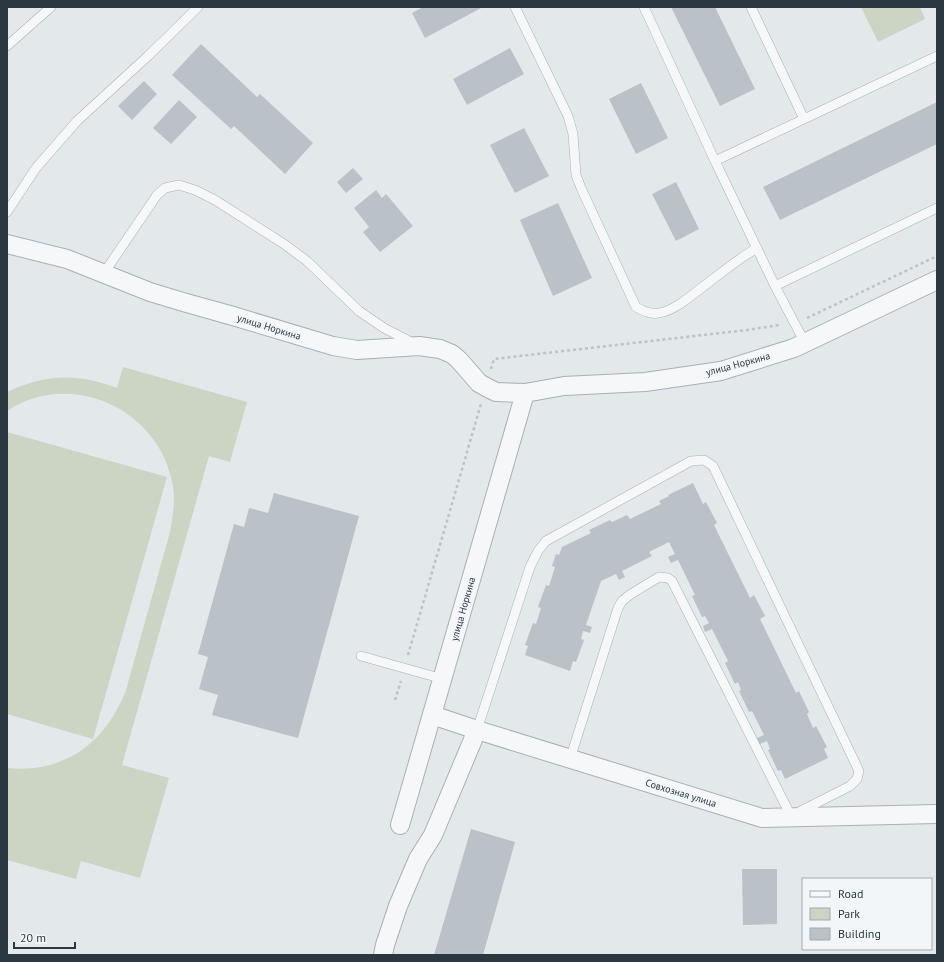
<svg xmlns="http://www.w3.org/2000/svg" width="944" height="962" font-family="'PT Sans',sans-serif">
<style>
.green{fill:#ccd4c4}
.building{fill:#bac2c7}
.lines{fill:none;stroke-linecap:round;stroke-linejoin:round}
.lane-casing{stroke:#a8b0b5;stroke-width:10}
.street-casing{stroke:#a8b0b5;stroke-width:20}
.path{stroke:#bdc2c6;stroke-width:2.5;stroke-dasharray:3 3;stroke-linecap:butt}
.lane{stroke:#f6f7f9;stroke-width:9}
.street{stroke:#f6f7f9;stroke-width:18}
.labels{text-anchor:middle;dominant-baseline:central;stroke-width:4;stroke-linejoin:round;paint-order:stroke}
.street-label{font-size:10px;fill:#2b3842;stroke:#f3f6f8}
</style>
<rect width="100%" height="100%" fill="#e3e8eb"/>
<path class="green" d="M861 7H920L925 19 878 42Z
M123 367 247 402 230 462 209 456 122 765 169 778 140 878 81 861 76 879 7 860V768C65 774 106 742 126 690L170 532C173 515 176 498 172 481 157 408 70 369 7 411V392C47 374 76 373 117 388Z
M7 432 167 477 93 739 7 714Z"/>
<path class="building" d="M423 7H483L425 38 412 13Z
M671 7H715L755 89 720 106Z
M201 44 257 97 260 94 313 143 285 174 234 126 231 129 172 75Z
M510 48 524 74 467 105 453 79Z
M144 81 157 94 132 120 118 106Z
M641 83 668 138 636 154 609 99Z
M179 100 197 117 171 144 153 128Z
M937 102V144L780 220 763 187Z
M524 128 549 176 515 193 490 145Z
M353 168 363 179 346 193 337 182Z
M676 182 699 229 676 241 652 194Z
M376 190 382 198 386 194 413 226 380 252 363 232 369 227 354 208Z
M558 203 592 278 553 296 520 220Z
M693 483 703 504 706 502 717 523 714 525 750 598 754 595 765 616 760 619 796 693 799 691 809 712 807 714 813 728 816 726 827 747 824 749 828 758 785 779 781 770 778 771 768 750 770 749 767 741 760 744 757 738 764 735 752 711 749 712 739 691 741 690 738 682 735 684 725 663 728 661 712 629 705 632 703 626 709 623 705 616 702 617 692 596 695 595 678 560 671 563 668 557 675 554 669 542 649 552 652 556 622 571 625 577 619 580 616 574 601 581 586 625 592 627 590 633 583 631 581 639 584 640 576 662 573 661 570 671 525 655 528 646 525 645 533 623 536 624 541 608 538 607 546 585 549 586 555 567 552 566 556 554 559 555 562 547 591 533 589 530 610 520 612 522 627 515 630 519 661 504 659 501 669 496 668 495Z
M274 493 359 516 298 738 212 715 218 695 199 689 208 657 198 654 234 524 244 527 249 508 268 513Z
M471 829 515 842 483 955H434Z
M742 869H777V924L743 925Z"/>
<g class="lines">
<defs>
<path id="lane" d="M515 7 568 116 573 134 576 175 581 188 636 307C643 311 651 315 659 313 676 310 690 296 704 286 721 273 738 259 757 248
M644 7 715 161 804 119
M751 7 804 119 937 56
M7 46 51 7
M715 161 775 286 805 343
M7 212 36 168 77 121 148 56 198 7
M104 273 157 195 165 188 179 185 195 190 215 200 284 244 307 261 359 311 384 328 413 343
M775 286 937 208
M361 656 443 679
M477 730 530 567 538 551 546 541 691 461 704 460 713 466 859 771 857 779 850 786 791 816 672 581 668 578 659 577 631 594 622 601 618 608 570 759"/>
<path id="street" d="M7 244 67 259 150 292 183 302 233 316 333 346 357 350 419 346 440 349 452 354 459 360 479 383 486 387 496 392 525 393
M432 715 477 730 762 818 937 814
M400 825 525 393 564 386 645 382 721 371 794 348 937 280
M383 955 385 945 398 906 418 859 433 835 477 730"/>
</defs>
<use href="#lane" class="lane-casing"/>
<use href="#street" class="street-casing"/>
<path class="path" d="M807 318 937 256
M491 369 494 359 747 330 779 325
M408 655 481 404
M395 700 401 681"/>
<use href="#lane" class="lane"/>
<use href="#street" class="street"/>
</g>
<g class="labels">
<g class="street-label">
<text transform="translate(269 327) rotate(17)">улица Норкина</text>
<text transform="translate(738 364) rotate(-15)">улица Норкина</text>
<text transform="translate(463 609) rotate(-74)">улица Норкина</text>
<text transform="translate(681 793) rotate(17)">Совхозная улица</text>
</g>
</g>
<rect width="944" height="962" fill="none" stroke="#2b3842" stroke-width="16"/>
<rect x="802" y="878" width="130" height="72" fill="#f3f6f8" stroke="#a3aaaf"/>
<rect x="810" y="891" width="20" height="6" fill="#f6f7f9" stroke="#a3aaaf"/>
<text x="838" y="898" font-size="12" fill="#2b3842">Road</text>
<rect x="810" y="908" width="20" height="12" fill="#ccd4c4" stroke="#a3aaaf"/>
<text x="838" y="918" font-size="12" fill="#2b3842">Park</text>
<rect x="810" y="928" width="20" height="12" fill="#bac2c7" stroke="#a3aaaf"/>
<text x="838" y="938" font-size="12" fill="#2b3842">Building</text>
<path d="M14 942v6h61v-6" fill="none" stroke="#2b3842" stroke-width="2"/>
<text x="20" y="942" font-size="12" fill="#2b3842" stroke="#f3f6f8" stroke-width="3" paint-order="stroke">20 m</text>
</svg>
